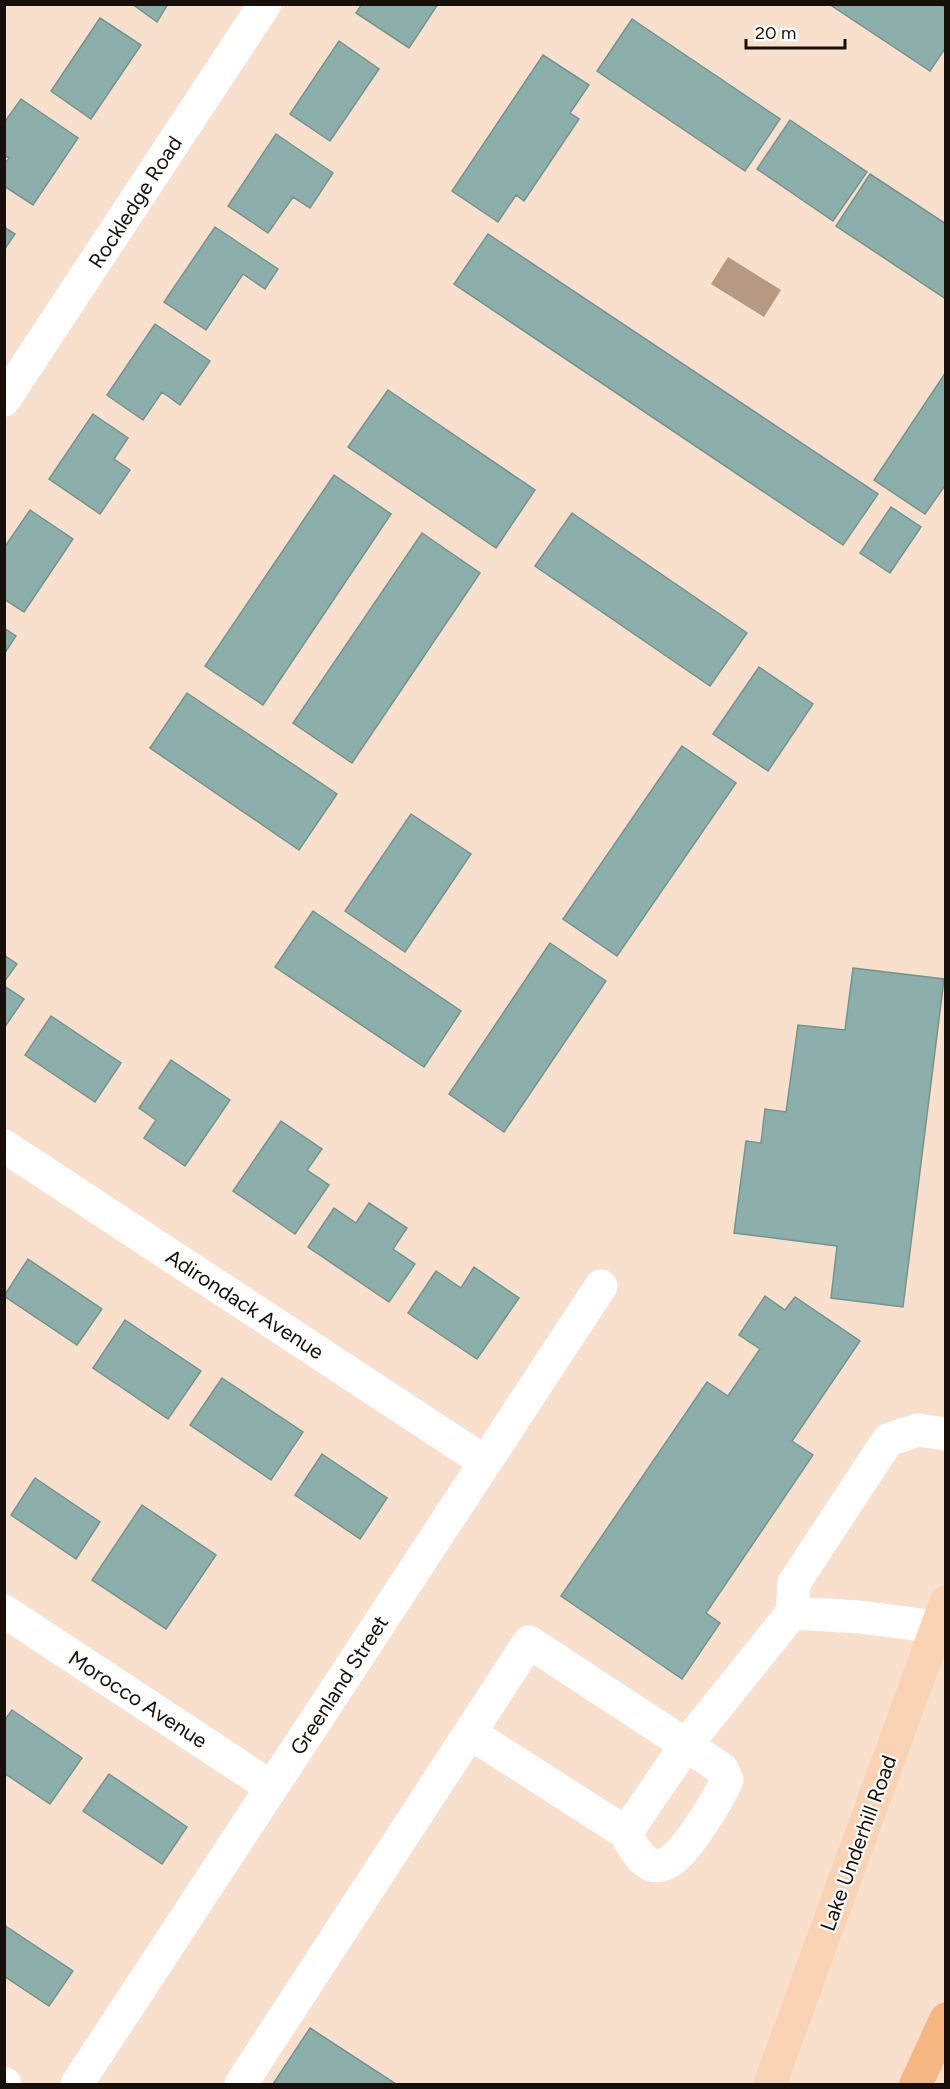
<svg xmlns="http://www.w3.org/2000/svg" width="950" height="2089" font-family="Figtree,sans-serif">
<style>
.water{fill:#b69982}
.building{fill:#8cafac;stroke:#729491;stroke-width:1.5}
.lines{fill:none;stroke-linecap:round;stroke-linejoin:round}
.minor{stroke:#fff;stroke-width:33}
.major{stroke:#f9d3b3;stroke-width:33}
.highway{stroke:#f5b681;stroke-width:33}
.labels{text-anchor:middle;dominant-baseline:central;stroke-width:4.5;stroke-linejoin:round;paint-order:stroke}
.street-label{font-size:21px;fill:#170f09;stroke:#fff}
</style>
<rect width="100%" height="100%" fill="#f9e0cd"/>
<path class="water" d="M728 257 781 290 764 317 711 284Z"/>
<path class="building" d="M132 4H168L157 22Z
M362 4H438L409 48 356 13Z
M829 4H940L946 8V47L930 71Z
M100 18 141 45 91 119 51 91Z
M632 19 780 119 745 171 597 71Z
M339 41 379 69 330 141 290 114Z
M543 55 589 85 570 113 579 119 524 201 516 195 498 222 452 191Z
M21 99 78 138 33 205 4 186V165L9 158 4 155V123Z
M790 120 867 172 833 221 757 169Z
M276 134 333 173 310 208 293 197 268 233 228 206Z
M870 174 946 224V299L836 226Z
M4 227 15 234 4 250Z
M215 227 278 269 265 289 243 274 206 330 164 302Z
M488 234 878 494 843 545 454 284Z
M155 324 210 361 180 405 162 392 143 420 107 395Z
M946 372V484L925 514 874 480Z
M388 390 535 490 496 548 348 447Z
M93 414 128 438 114 459 130 470 100 514 49 479Z
M334 475 391 514 263 705 205 666Z
M891 507 921 527 890 573 860 553Z
M30 510 73 539 24 612 4 599V548Z
M572 513 747 633 710 686 535 566Z
M422 533 480 573 352 763 293 723Z
M4 628 16 636 4 654Z
M759 667 813 704 768 771 713 734Z
M187 693 337 794 299 850 150 748Z
M682 746 736 783 617 956 563 919Z
M411 814 471 854 405 952 345 911Z
M313 911 461 1011 424 1067 275 967Z
M550 943 606 981 504 1132 449 1094Z
M4 955 17 964 4 982Z
M853 968 944 979 903 1307 831 1298 837 1246 734 1233 746 1141 761 1143 765 1109 786 1112 798 1025 845 1030Z
M4 986 24 999 4 1028Z
M51 1016 121 1063 95 1102 25 1055Z
M171 1060 230 1100 185 1166 144 1138 156 1120 139 1108Z
M281 1121 322 1149 307 1170 329 1185 295 1234 233 1191Z
M369 1203 407 1228 393 1249 415 1264 389 1302 308 1247 334 1208 356 1223Z
M28 1259 102 1309 77 1345 4 1296Z
M474 1267 519 1298 477 1359 408 1313 436 1271 461 1288Z
M765 1296 785 1310 795 1297 860 1341 792 1441 813 1455 706 1613 720 1623 682 1679 561 1596 707 1382 728 1396 760 1349 739 1335Z
M125 1320 201 1371 168 1419 93 1368Z
M222 1378 303 1432 271 1480 190 1425Z
M322 1454 387 1498 360 1539 295 1495Z
M35 1478 100 1522 76 1559 11 1515Z
M142 1505 216 1555 166 1629 92 1580Z
M12 1710 82 1758 50 1804 4 1773V1721Z
M109 1774 187 1827 162 1864 83 1811Z
M4 1925 73 1971 49 2006 4 1976Z
M310 2028 396 2084H273Z"/>
<g class="lines">
<path class="minor" d="M4 400 265 4
M4 1146 485 1462
M4 1611 271 1787
M792 1613 794 1583 888 1440 918 1430 946 1434
M470 1733 626 1833 686 1745 722 1769 727 1780C720 1797 709 1812 699 1828 673 1866 651 1887 626 1833
M4 2084H5
M77 2084 601 1286
M241 2084 529 1642 686 1745 792 1613 860 1617 936 1627"/>
<path class="major" d="M770 2084 946 1602"/>
<path class="highway" d="M916 2084 946 2019"/>
</g>
<g class="labels">
<g class="street-label">
<text transform="translate(135 202) rotate(-57)">Rockledge Road</text>
<text transform="translate(245 1304) rotate(33)">Adirondack Avenue</text>
<text transform="translate(339 1685) rotate(-57)">Greenland Street</text>
<text transform="translate(138 1699) rotate(33)">Morocco Avenue</text>
<text transform="translate(858 1843) rotate(-70)">Lake Underhill Road</text>
</g>
</g>
<rect width="950" height="2089" fill="none" stroke="#170f09" stroke-width="12"/>
<path d="M746 39v9h99v-9" fill="none" stroke="#170f09" stroke-width="3"/>
<text x="755" y="39" font-size="18" fill="#170f09" stroke="#ffffff" stroke-width="4.5" paint-order="stroke">20 m</text>
</svg>
